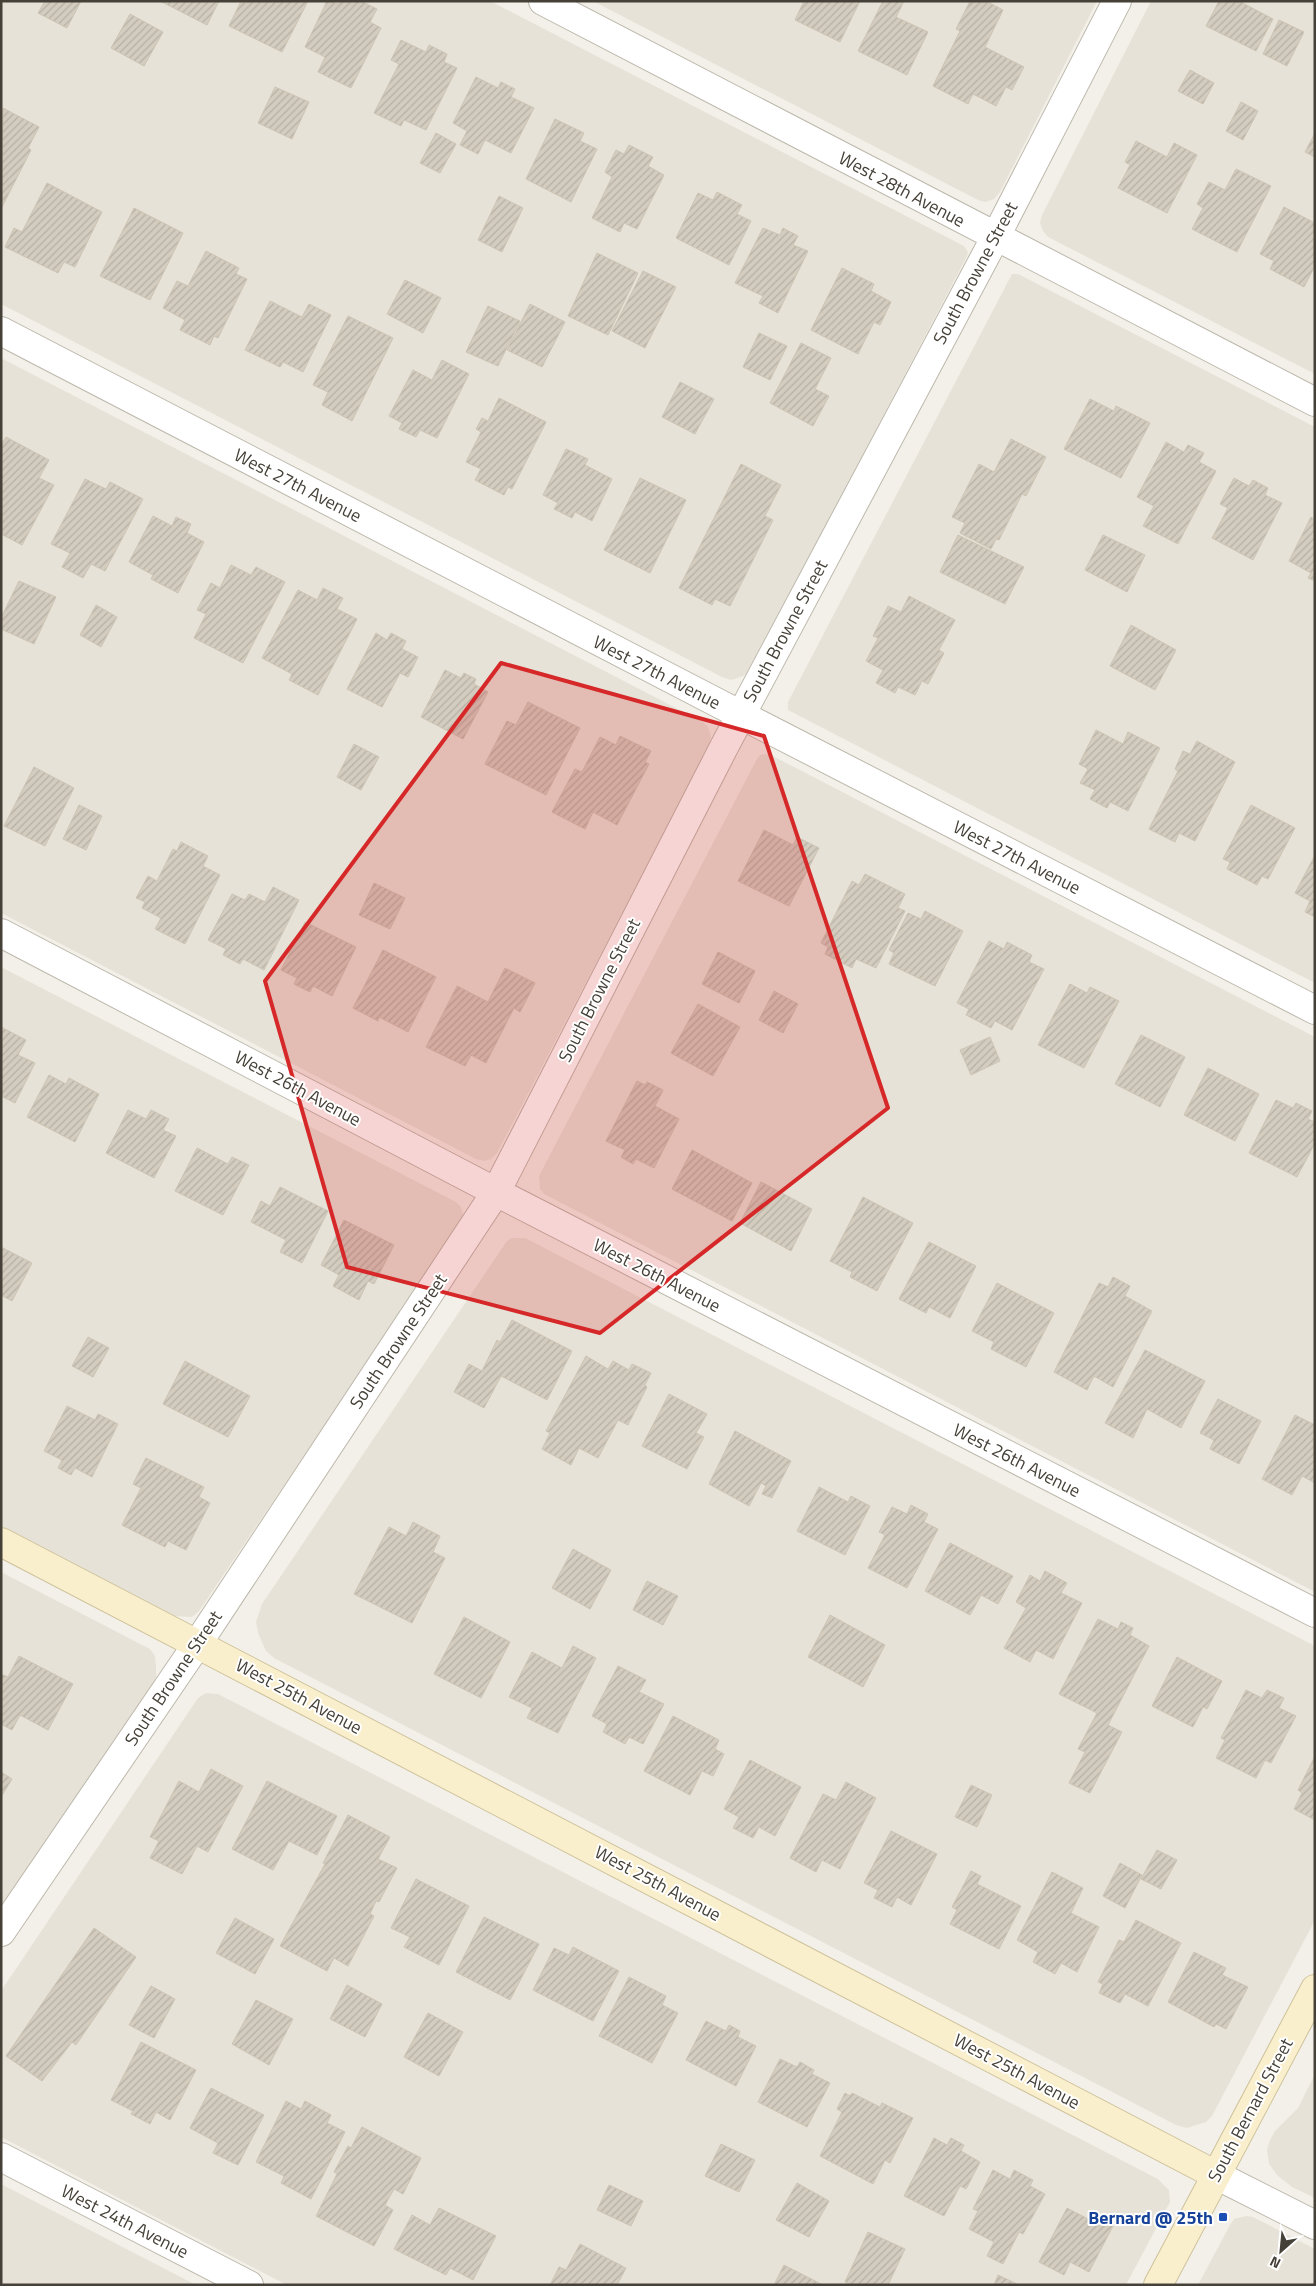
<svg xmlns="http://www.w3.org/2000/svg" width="1316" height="2286" font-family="'Titillium Web',sans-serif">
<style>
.residential{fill:#e6e2d7}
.building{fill:url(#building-hatch);stroke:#cdc4b3}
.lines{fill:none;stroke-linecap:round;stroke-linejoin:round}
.street-casing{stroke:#bdb8ac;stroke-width:30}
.secondary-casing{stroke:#cec29c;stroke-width:30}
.street{stroke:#fff;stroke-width:28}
.secondary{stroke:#faefcc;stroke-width:28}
.marked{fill:#d62828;fill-opacity:0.2;stroke:#d62828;stroke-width:4;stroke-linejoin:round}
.transit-dot{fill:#1a4fb4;stroke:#fff;stroke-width:2}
.labels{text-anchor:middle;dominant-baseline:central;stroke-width:4;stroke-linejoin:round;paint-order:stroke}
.street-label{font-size:18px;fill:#464138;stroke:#fff}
.transit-label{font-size:18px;font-weight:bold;fill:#164399;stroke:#fff;text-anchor:end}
</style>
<defs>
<pattern id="building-hatch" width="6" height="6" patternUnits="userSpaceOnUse" patternTransform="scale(1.25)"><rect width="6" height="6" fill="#d3ccbf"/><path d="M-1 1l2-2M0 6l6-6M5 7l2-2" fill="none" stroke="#b6b0a5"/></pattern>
</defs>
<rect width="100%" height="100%" fill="#f3f0e9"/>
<path class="residential" d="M1 1H490L964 246 968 252 967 256 750 670 743 676 731 680 722 677 1 304Z
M593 1H1097L1000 192 994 199 985 202 978 200Z
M1151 1H1315V374L1048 237 1043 231 1040 223 1042 215Z
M1012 274H1018L1315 427V983L788 710V702Z
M1 358 703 722 708 727 711 737 709 746 497 1153 491 1159 484 1161 476 1159 1 913Z
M765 754H769L1315 1037V1592L544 1194 540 1189 539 1176 757 759 760 755Z
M1 967 456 1202 461 1207 463 1215 461 1223 199 1611 192 1617 175 1616 1 1526Z
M512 1238H525L1315 1646V1920L1212 2116 1206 2122 1187 2128 1176 2125 274 1658 266 1651 258 1633 256 1622 262 1604 507 1241Z
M1 1572 150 1649 155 1656 156 1666V1677L152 1687 1 1909Z
M206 1693 218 1694 1158 2179 1169 2190 1170 2202 1126 2285H287L1 2137V1991L198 1698Z
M1315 2074V2198L1292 2187 1278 2176 1269 2164 1267 2150 1270 2140 1275 2131 1298 2108Z
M1 2184 196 2285H1Z
M1246 2216 1253 2217 1315 2249V2285H1198L1230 2225 1234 2219Z"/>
<path class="building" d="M45 1H81L67 28 38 13Z
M160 1H219L207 25Z
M241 1 246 3 247 1H308L282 52 229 26Z
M327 1 339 4 340 1H361L377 9 370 22 381 28 351 88 318 72 325 57 305 47Z
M804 1H860L840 42 795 20Z
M883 1H904L896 17 928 32 907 75 858 51Z
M970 1H986L1003 10 985 47 1024 67 1012 90 1006 87 996 106 973 94 968 104 933 86 960 31 956 29Z
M1219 1H1239L1273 19 1256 51 1206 26Z
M130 14 163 32 144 66 111 48Z
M1279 20 1304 32 1287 66 1263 54Z
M401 40 426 52 429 45 447 54 444 62 457 68 426 130 404 120 401 126 374 113 399 64 391 60Z
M1190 70 1214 83 1203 104 1178 91Z
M476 77 498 88 501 82 515 89 511 97 534 108 511 153 485 140 478 154 460 145 467 131 453 123Z
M275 87 309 102 292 139 258 123Z
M1241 102 1258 111 1243 140 1226 131Z
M3 108 39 127 28 148 31 150 1 209Z
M555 119 584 133 580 141 597 149 571 202 526 179Z
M436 133 456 144 440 173 420 163Z
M1315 133V157L1305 152Z
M1136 141 1167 157 1174 143 1197 155 1167 213 1118 188 1130 165 1125 162Z
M629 145 653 157 648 166 664 175 637 229 624 223 620 232 592 218 612 177 605 172 616 150 624 154Z
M1236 169 1271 186 1237 252 1192 229 1203 208 1197 204 1209 182 1225 190Z
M47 183 102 212 75 267 64 262 58 273 5 247 14 228 22 232Z
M717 192 742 205 737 214 751 221 729 265 676 238 698 193 713 200Z
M499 196 523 208 502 252 478 240Z
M1284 207 1315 223V266L1304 287 1270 269 1274 261 1260 254Z
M134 208 183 233 150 300 100 276Z
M763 228 780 235 783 228 798 236 793 245 808 251 778 313 759 303 763 296 735 283Z
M206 251 239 268 236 274 247 279 218 338 214 336 210 345 180 330 185 320 163 308 177 281 188 286Z
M597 253 638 273 608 335 568 316Z
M842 268 874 284 871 291 891 302 880 325 874 322 858 354 811 330Z
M643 271 676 287 645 348 612 331Z
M405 280 441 298 423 333 387 314Z
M270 301 302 317 309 304 331 315 303 372 283 362 280 367 245 350Z
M530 304 565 322 542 367 507 350Z
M488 306 520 321 498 366 466 352Z
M348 316 393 338 352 421 322 405 328 392 313 385Z
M759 333 787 346 770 380 743 367Z
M801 343 831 358 815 389 829 396 813 426 770 403Z
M442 360 469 374 437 438 420 430 416 437 399 429 402 423 389 416 413 370 432 380Z
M680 382 714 399 695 434 662 417Z
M499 398 546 422 512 489 508 487 504 495 475 480 481 469 466 462 481 432 476 429 482 418 488 421Z
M1090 399 1114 411 1116 406 1150 423 1121 478 1064 449Z
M6 437 49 460 39 478 54 485 22 545 1 534V445Z
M1011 439 1046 457 1026 496 1022 494 999 540 996 539 991 549 960 533 965 523 952 517 979 464 994 472Z
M1166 442 1184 452 1188 445 1204 453 1199 462 1216 471 1178 544 1143 526 1154 506 1137 497Z
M566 449 588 459 585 465 612 479 592 521 575 512 572 518 554 509 558 503 543 495Z
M741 464 781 485 765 516 773 520 730 606 715 599 712 605 679 588Z
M640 478 686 500 650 573 604 550Z
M1234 478 1249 486 1253 480 1268 488 1265 495 1282 503 1253 560 1212 538 1228 508 1220 504Z
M85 479 106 489 110 482 143 499 105 571 91 564 83 578 62 567 70 553 51 544Z
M153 516 172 526 176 517 191 524 187 533 204 542 178 593 151 579 153 575 129 562Z
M1311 517 1315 520V581L1308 578 1311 573 1289 561Z
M958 535 1024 567 1005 604 940 572Z
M1103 535 1145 555 1127 592 1085 570Z
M231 565 251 575 256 567 285 582 243 663 194 638 206 614 197 610 211 583 220 588Z
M19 581 56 597 34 644 1 629V618Z
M323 588 343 598 337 609 357 619 318 695 289 680 292 674 262 658 298 590 317 600Z
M909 596 955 620 939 650 944 653 928 684 922 681 915 695 898 687 895 693 876 683 883 670 866 661 878 638 873 636 888 606 901 612Z
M96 605 117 617 101 647 80 635Z
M1131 625 1176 650 1155 690 1110 666Z
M376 633 387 640 391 633 406 641 402 649 418 657 408 677 400 673 382 707 347 689Z
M445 670 461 678 464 673 476 679 474 684 488 692 463 739 421 717Z
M528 702 580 728 546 795 485 764 507 721 516 725Z
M1096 730 1123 744 1128 732 1160 748 1128 811 1110 802 1107 808 1090 799 1095 790 1080 783 1088 769 1079 764Z
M620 736 651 751 645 762 649 764 617 825 593 812 585 829 552 812 575 769 582 772 600 737 616 745Z
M1197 741 1235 762 1195 841 1179 833 1175 842 1149 829 1178 771 1175 769 1183 751 1190 754Z
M354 744 379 757 361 790 337 777Z
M34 767 74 788 45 846 4 826Z
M79 805 102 816 86 850 63 839Z
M1251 805 1295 828 1268 879 1262 876 1257 885 1227 869 1230 862 1223 859Z
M764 830 793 845 797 837 819 848 789 906 738 881Z
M181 842 208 856 203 866 220 875 185 944 155 929 161 918 142 908 145 902 136 898 148 876 157 881 173 849 177 851Z
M1315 855V917L1305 912 1310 901 1295 893Z
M865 874 905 894 898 908 905 911 876 968 856 959 852 968 825 954 828 947 821 943 852 881 859 885Z
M374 883 405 898 390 929 359 915Z
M273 887 299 900 264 970 243 959 240 964 223 955 226 949 208 940 232 894 245 900 249 894 265 902Z
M925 911 963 931 935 986 889 964 894 953 889 950 908 913 921 919Z
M305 922 356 947 332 996 313 986 310 992 294 984 297 978 281 970Z
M989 941 1004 949 1007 942 1032 955 1029 962 1044 969 1012 1030 995 1021 991 1028 966 1015 969 1009 957 1003Z
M383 950 436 977 408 1032 379 1017 378 1021 353 1008Z
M718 952 755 971 739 1003 702 984Z
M505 968 535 983 520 1012 514 1008 486 1063 471 1055 465 1066 426 1047 457 986 488 1002Z
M1070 984 1087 993 1090 987 1119 1001 1084 1068 1038 1045Z
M774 991 798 1004 783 1033 759 1020Z
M698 1004 740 1027 713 1076 671 1053Z
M1 1027 26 1040 18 1055 35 1063 15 1103 1 1096Z
M1141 1035 1185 1057 1160 1107 1115 1084Z
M990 1037 1000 1061 971 1075 960 1050Z
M1208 1068 1259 1094 1235 1141 1184 1115Z
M49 1075 66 1084 69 1078 99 1094 75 1142 27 1117Z
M637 1081 645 1085 647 1082 663 1090 655 1106 679 1119 654 1168 636 1159 633 1164 621 1157 625 1150 606 1141Z
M1276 1100 1293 1108 1296 1103 1312 1111 1308 1119 1315 1122V1143L1297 1177 1249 1153Z
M128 1110 146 1119 151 1110 169 1119 163 1130 176 1136 154 1178 106 1153Z
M197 1148 228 1164 232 1157 249 1165 223 1215 175 1191Z
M692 1150 752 1183 732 1221 672 1189Z
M761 1182 812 1209 791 1251 740 1223Z
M280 1187 328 1211 302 1263 280 1252 286 1240 251 1222 261 1201 270 1206Z
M863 1197 913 1223 877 1291 850 1277 852 1272 830 1261Z
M344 1220 394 1245 374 1284 368 1281 359 1300 333 1286 339 1275 321 1265Z
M929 1242 976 1266 950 1318 929 1307 926 1313 899 1299Z
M1 1247 32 1263 12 1301 1 1295Z
M1113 1277 1130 1286 1125 1296 1152 1311 1113 1387 1094 1376 1087 1390 1054 1372 1099 1283 1108 1287Z
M997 1283 1054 1313 1026 1367 991 1349 994 1342 972 1331Z
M512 1320 572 1351 547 1400 501 1376 484 1408 454 1392 469 1364 482 1371 497 1340 500 1342Z
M88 1337 109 1348 93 1377 72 1366Z
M1145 1350 1205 1381 1181 1428 1147 1409 1133 1438 1105 1423Z
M586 1356 608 1369 613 1361 629 1370 632 1364 651 1373 645 1385 647 1387 628 1425 618 1420 598 1458 579 1448 571 1465 542 1449 550 1433 546 1431Z
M185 1361 250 1396 228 1437 163 1404Z
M669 1394 707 1414 696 1433 704 1437 687 1469 642 1446Z
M1218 1399 1261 1421 1239 1464 1210 1449 1214 1440 1200 1433Z
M67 1406 95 1420 98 1414 118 1424 92 1477 75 1468 71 1475 58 1468 62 1460 44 1451Z
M1295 1415 1315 1425V1483L1302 1476 1292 1495 1262 1479Z
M735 1431 791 1461 772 1498 762 1494 766 1486 761 1483 749 1506 709 1484Z
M146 1458 204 1487 199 1497 210 1503 186 1550 168 1541 165 1547 122 1525 141 1488 133 1484Z
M819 1487 848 1502 851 1496 870 1506 845 1555 797 1531Z
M911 1505 928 1514 924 1522 938 1529 907 1588 868 1568 885 1535 879 1532 892 1507 907 1514Z
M413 1522 440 1536 433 1552 445 1558 412 1623 354 1594 389 1527 406 1536Z
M950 1543 1013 1576 998 1604 981 1595 970 1615 925 1591Z
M573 1549 611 1570 590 1609 552 1588Z
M1045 1571 1067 1583 1061 1593 1082 1603 1053 1659 1036 1650 1030 1662 1004 1648 1026 1608 1016 1602 1030 1575 1040 1581Z
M647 1581 678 1596 663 1625 633 1610Z
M830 1615 885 1645 863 1687 808 1657Z
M464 1617 510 1642 481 1698 434 1674Z
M1098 1619 1118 1629 1121 1622 1133 1628 1130 1635 1149 1646 1108 1725 1122 1732 1090 1793 1069 1783 1085 1752 1078 1749 1097 1713 1059 1694Z
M573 1646 596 1658 558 1733 527 1718 532 1708 509 1697 532 1652 562 1668Z
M19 1656 73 1684 48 1730 20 1715 12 1730 1 1724V1674L8 1677Z
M1177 1657 1222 1681 1207 1709 1203 1707 1193 1727 1152 1706Z
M618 1666 646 1680 639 1692 664 1704 643 1744 629 1737 625 1744 603 1732 607 1724 592 1716Z
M1246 1690 1262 1698 1267 1690 1284 1698 1279 1708 1296 1716 1271 1763 1265 1760 1256 1778 1216 1758 1225 1740 1221 1738Z
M673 1716 719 1740 715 1749 724 1754 713 1776 702 1771 690 1795 644 1771Z
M1315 1756V1820L1294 1809 1302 1793 1298 1790Z
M750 1760 801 1787 775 1836 759 1827 753 1838 733 1828 739 1817 724 1809Z
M211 1769 243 1786 208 1852 197 1846 182 1874 150 1858 159 1841 150 1837 179 1781 199 1792Z
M1 1772 12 1779 1 1797Z
M267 1781 337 1816 317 1855 289 1841 273 1870 232 1849Z
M846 1782 876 1798 840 1869 822 1860 816 1872 790 1858 823 1794 836 1800Z
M971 1785 992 1795 977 1827 955 1817Z
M348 1815 390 1837 378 1859 397 1868 379 1902 376 1901 370 1914 374 1916 348 1966 334 1958 327 1971 280 1946 325 1864 323 1863Z
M891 1831 937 1854 911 1905 897 1897 892 1907 874 1898 878 1890 864 1883Z
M1157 1850 1177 1860 1161 1889 1141 1879Z
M1120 1863 1142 1875 1125 1908 1103 1896Z
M971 1871 981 1876 977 1884 1021 1906 999 1949 950 1924 957 1910 952 1907Z
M1052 1872 1083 1888 1071 1913 1099 1927 1077 1972 1061 1963 1055 1974 1033 1962 1038 1952 1017 1940Z
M416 1879 469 1906 439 1965 404 1947 410 1937 391 1928Z
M484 1917 539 1944 510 2000 456 1972Z
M235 1918 274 1939 255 1974 216 1953Z
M1136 1920 1181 1943 1148 2006 1125 1994 1120 2003 1099 1993 1103 1984 1098 1982 1119 1940 1124 1942Z
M94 1928 136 1957 76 2045 72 2042 42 2081 6 2056Z
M573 1947 619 1971 593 2021 533 1990 554 1948 569 1955Z
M1194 1952 1226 1968 1222 1975 1248 1987 1226 2029 1216 2024 1214 2027 1168 2002Z
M629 1977 666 1996 662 2005 678 2013 652 2063 599 2036Z
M347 1985 382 2004 365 2037 330 2019Z
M151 1986 175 1999 154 2038 129 2025Z
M256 2000 293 2019 269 2065 232 2044Z
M428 2013 463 2032 439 2076 404 2057Z
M706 2021 726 2031 729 2025 740 2031 738 2037 756 2046 736 2086 686 2060Z
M141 2042 196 2070 170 2120 156 2112 150 2124 131 2114 133 2111 111 2100Z
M780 2059 797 2067 800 2062 814 2070 812 2074 830 2083 807 2127 758 2102Z
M211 2088 264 2115 238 2165 213 2153 218 2143 190 2128Z
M845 2093 850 2096 852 2093 880 2107 882 2103 913 2118 890 2163 885 2160 873 2184 820 2156 842 2112 837 2109Z
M286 2101 301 2109 305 2101 331 2115 327 2123 345 2132 311 2199 281 2183 284 2176 256 2162Z
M362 2127 421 2158 403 2194 394 2189 385 2205 393 2210 374 2246 316 2216 337 2174 334 2172 348 2146 351 2148Z
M934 2138 947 2145 951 2138 964 2145 961 2151 980 2162 966 2189 960 2186 944 2216 904 2196Z
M721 2144 755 2160 739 2192 705 2176Z
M993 2170 1010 2179 1014 2170 1033 2180 1030 2186 1045 2194 1023 2234 1019 2232 1003 2264 987 2256 994 2242 969 2229 978 2211 973 2209Z
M797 2183 829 2201 809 2237 776 2220Z
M609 2185 643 2201 631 2226 597 2210Z
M439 2208 496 2236 473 2280 450 2268 446 2275 394 2249 412 2215 430 2225Z
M1067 2208 1090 2220 1092 2216 1113 2226 1089 2272 1070 2262 1064 2275 1039 2262Z
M868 2232 905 2249 888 2285H851L845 2282Z
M580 2244 626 2268 617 2285H550L559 2267 566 2270Z
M784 2265 823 2285H774Z
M998 2275 1017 2284V2285H994Z"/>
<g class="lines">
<defs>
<path id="street" d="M543 1 1315 402
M1 331 716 702 1315 1010
M1 933 496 1192 1315 1613
M1 1932 198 1643 496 1192 724 747 995 238 1117 1
M1 2157 249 2285
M1216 2175 1315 2225"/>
<path id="secondary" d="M1 1542 1216 2175
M1158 2285 1315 1989"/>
</defs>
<use href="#street" class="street-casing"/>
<use href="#secondary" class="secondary-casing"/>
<use href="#street" class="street"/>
<use href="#secondary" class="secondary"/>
</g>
<path class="marked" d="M501 663 764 736 888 1108 600 1333 347 1267 265 981Z"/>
<rect class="transit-dot" x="1218" y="2212" width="10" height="10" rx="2.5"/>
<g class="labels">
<g class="street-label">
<text transform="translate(902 189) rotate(28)">West 28th Avenue</text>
<text transform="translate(975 273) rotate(-62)">South Browne Street</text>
<text transform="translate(298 485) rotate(27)">West 27th Avenue</text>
<text transform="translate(785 631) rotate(-62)">South Browne Street</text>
<text transform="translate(657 672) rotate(27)">West 27th Avenue</text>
<text transform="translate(1017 857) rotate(27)">West 27th Avenue</text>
<text transform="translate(599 990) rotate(-63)">South Browne Street</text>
<text transform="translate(298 1088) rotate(28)">West 26th Avenue</text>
<text transform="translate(657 1275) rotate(27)">West 26th Avenue</text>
<text transform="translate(398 1341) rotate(-56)">South Browne Street</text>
<text transform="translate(1017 1460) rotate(27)">West 26th Avenue</text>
<text transform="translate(173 1678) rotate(-56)">South Browne Street</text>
<text transform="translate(299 1696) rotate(28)">West 25th Avenue</text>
<text transform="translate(658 1883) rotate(28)">West 25th Avenue</text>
<text transform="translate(1017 2071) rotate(28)">West 25th Avenue</text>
<text transform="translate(1250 2110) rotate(-62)">South Bernard Street</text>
<text transform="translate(125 2221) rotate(27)">West 24th Avenue</text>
</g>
<g class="transit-label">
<text x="1213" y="2217">Bernard @ 25th</text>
</g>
</g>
<rect width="1316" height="2286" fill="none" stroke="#464138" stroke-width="5"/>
<g transform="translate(1281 2251) rotate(207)" stroke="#ffffff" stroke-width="4" paint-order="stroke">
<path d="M0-4L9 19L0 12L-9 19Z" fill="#464138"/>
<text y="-8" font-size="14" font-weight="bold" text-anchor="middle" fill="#464138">N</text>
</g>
</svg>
